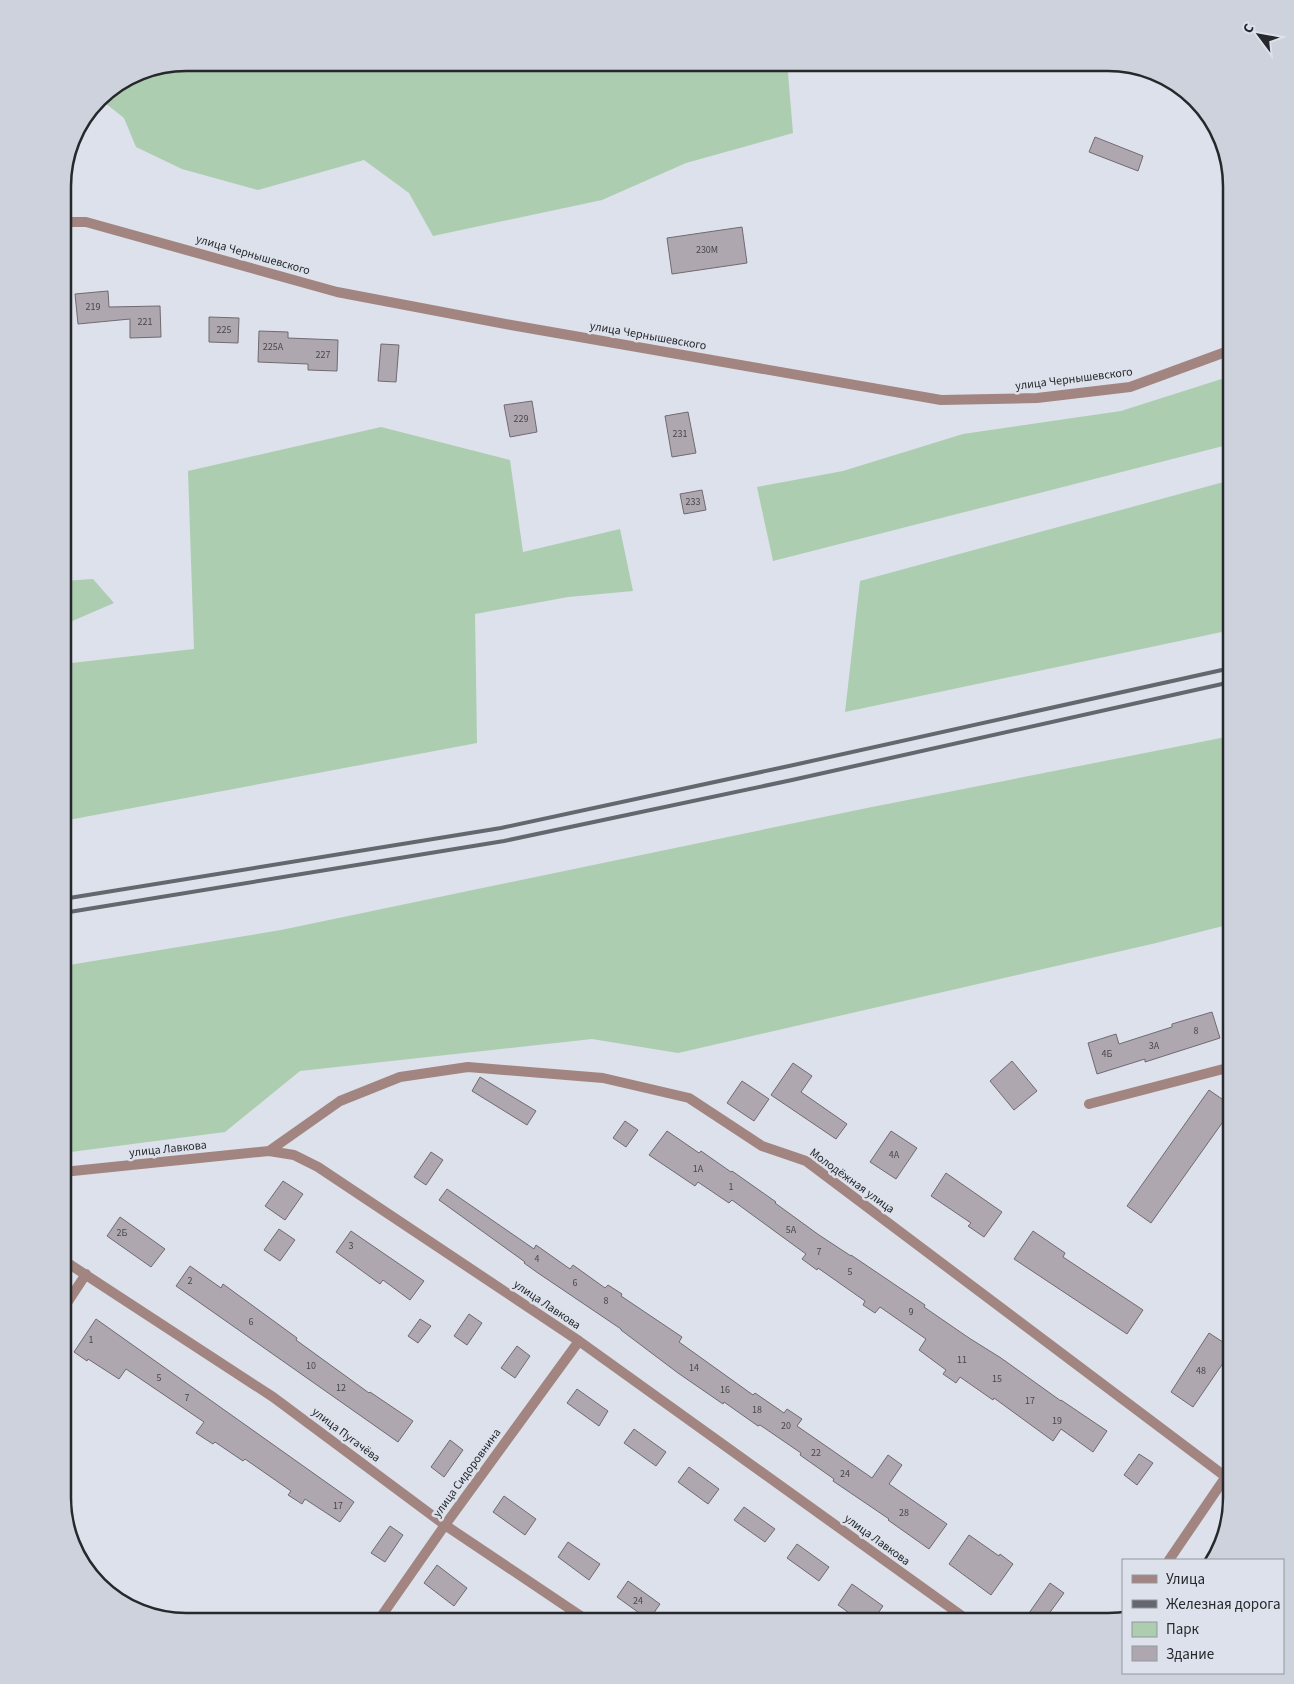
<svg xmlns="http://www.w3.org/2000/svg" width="1294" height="1684" font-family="'Source Sans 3',sans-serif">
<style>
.green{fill:#accdaf}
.building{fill:#afa7b0;stroke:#706a71}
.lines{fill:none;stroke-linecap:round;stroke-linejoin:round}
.street{stroke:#a28581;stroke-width:10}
.rail{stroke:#64676d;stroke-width:4}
.labels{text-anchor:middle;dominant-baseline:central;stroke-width:5;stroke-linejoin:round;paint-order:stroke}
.number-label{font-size:10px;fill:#48484c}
.street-label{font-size:12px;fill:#26282b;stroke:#dce1eb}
.rim{fill:none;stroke:#26282b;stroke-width:2.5}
</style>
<rect width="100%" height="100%" fill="#dce1eb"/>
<path class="green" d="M186 63H792L788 73 793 133 686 163 602 200 433 236 409 193 364 160 258 190 182 169 136 147 124 118 100 99 104 93 139 72Z
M1231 376V444L773 561 757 487 843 471 963 434 1121 411Z
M381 427 510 460 523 552 620 529 633 591 568 597 475 614 477 743 63 821V664L194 649 188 471Z
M1231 480V630L845 712 860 581Z
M93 579 114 603 63 625V581Z
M1231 736V924L1156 943 678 1053 592 1039 300 1071 225 1132 63 1153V966L281 930 867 808Z"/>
<path class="building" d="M1095 137 1143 156 1138 171 1089 152Z
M742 227 747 263 672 274 667 238Z
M108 291 109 307 160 306 161 337 130 338V319L78 324 75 294Z
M209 317 239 318 238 343 209 342Z
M259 331 288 332V338L338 340 337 371 308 370V364L258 362Z
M381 344 399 345 396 382 378 381Z
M532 401 537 432 510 437 504 405Z
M688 412 696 453 672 457 665 416Z
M702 490 706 510 684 514 680 494Z
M1212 1012 1220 1038 1145 1062V1059L1097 1074 1088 1043 1116 1034 1119 1044 1172 1027V1024Z
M1012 1061 1037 1091 1014 1110 990 1081Z
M793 1063 812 1076 801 1092 847 1124 836 1139 771 1095Z
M480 1077 536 1111 527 1125 472 1091Z
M742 1081 769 1099 754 1121 727 1103Z
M1209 1090 1232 1106V1109L1151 1223 1127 1206Z
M625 1121 638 1130 626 1147 613 1138Z
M667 1131 699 1153 701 1151 731 1172 732 1171 776 1202 775 1203 819 1235 851 1256V1255L925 1305 924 1307 969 1338 1001 1358 1061 1401V1400L1107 1431 1093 1452 1061 1429 1053 1441 994 1398 993 1400 960 1377 956 1383 943 1374 946 1370 919 1350 926 1339 880 1307 875 1313 863 1305 865 1301 818 1268 817 1270 802 1259 806 1254 732 1200 729 1203 698 1182 695 1186 649 1155Z
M891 1131 917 1148 896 1179 870 1162Z
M431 1152 443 1160 426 1185 414 1177Z
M946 1173 1002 1212 984 1237 968 1226 971 1223 931 1196Z
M283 1181 303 1194 285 1220 265 1206Z
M447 1189 534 1249 536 1245 570 1269 573 1265 605 1288 608 1285 622 1294 621 1296 682 1337 679 1342 753 1395 755 1393 784 1413 787 1409 802 1419 797 1426 872 1478 888 1455 902 1465 889 1484 947 1524 929 1549 888 1520 889 1519 833 1481 834 1479 800 1455 801 1453 760 1425 758 1426 724 1402 723 1404 678 1373 621 1330V1329L538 1273 524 1263 525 1262 439 1200Z
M120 1217 165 1249 151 1267 107 1236Z
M279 1229 295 1240 280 1261 264 1250Z
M351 1231 424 1281 410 1300 383 1280 380 1284 336 1252Z
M1033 1231 1065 1253 1063 1257 1143 1310 1127 1334 1014 1259Z
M190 1266 221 1288 223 1284 297 1338 296 1340 369 1393 370 1392 413 1421 398 1442 176 1286Z
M469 1314 482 1323 467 1345 454 1336Z
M96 1319 354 1502 340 1522 305 1499 302 1504 288 1495 291 1491 245 1459 243 1461 215 1442 213 1444 196 1433 204 1422 126 1369 119 1379 88 1359 87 1361 74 1352Z
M420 1319 431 1326 418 1343 408 1336Z
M1209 1333 1232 1348V1350L1193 1407 1171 1392Z
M517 1346 530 1356 515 1378 501 1368Z
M577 1389 608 1411 599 1426 567 1403Z
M634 1429 666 1452 656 1466 624 1443Z
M450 1440 463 1450 444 1477 431 1467Z
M1139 1454 1153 1463 1137 1485 1124 1475Z
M689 1467 719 1489 708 1504 678 1482Z
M504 1496 536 1519 525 1535 493 1512Z
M744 1507 775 1529 765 1542 734 1520Z
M390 1526 403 1535 385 1562 371 1553Z
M969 1535 999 1556 1000 1554 1013 1564 991 1595 949 1564Z
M568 1542 600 1564 589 1580 558 1557Z
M797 1544 829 1567 819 1581 787 1558Z
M437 1565 467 1588 454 1606 424 1583Z
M628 1581 660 1604 649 1620 617 1597Z
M1050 1583 1064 1593 1043 1622H1034L1027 1616Z
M852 1584 883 1606 872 1622H862L838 1605Z"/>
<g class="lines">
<path class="street" d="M63 222H86L337 292 511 325 941 400 1037 398 1130 387 1231 350
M1089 1104 1231 1067
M269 1151 340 1101 400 1077 468 1067 603 1078 689 1098 762 1146 806 1161 1226 1477
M63 1172 269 1151 294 1155 318 1167 579 1341 969 1621
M63 1260 273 1397 445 1525 588 1621
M63 1309 86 1274
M1169 1560 1231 1469
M378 1621 445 1525 579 1341"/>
<path class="rail" d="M63 899 501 828 789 766 1231 668
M63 913 504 841 792 780 1231 682"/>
</g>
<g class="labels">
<g class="number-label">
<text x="707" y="250">230М</text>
<text x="93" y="307">219</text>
<text x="145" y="322">221</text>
<text x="224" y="330">225</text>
<text x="273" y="347">225А</text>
<text x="323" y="355">227</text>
<text x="521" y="419">229</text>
<text x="680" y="434">231</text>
<text x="693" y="502">233</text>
<text x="1196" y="1031">8</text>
<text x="1154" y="1046">3А</text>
<text x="1107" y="1054">4Б</text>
<text x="894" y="1155">4А</text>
<text x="698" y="1169">1А</text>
<text x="731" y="1187">1</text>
<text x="791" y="1230">5А</text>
<text x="122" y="1233">2Б</text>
<text x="351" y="1246">3</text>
<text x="819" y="1252">7</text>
<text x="537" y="1259">4</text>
<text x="850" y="1272">5</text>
<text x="190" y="1281">2</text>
<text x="575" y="1283">6</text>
<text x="606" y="1301">8</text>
<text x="911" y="1312">9</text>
<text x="251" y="1322">6</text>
<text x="91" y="1340">1</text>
<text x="962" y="1360">11</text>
<text x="311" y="1366">10</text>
<text x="694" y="1368">14</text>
<text x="1201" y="1371">48</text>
<text x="159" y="1378">5</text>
<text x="997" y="1379">15</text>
<text x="341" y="1388">12</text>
<text x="725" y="1390">16</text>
<text x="187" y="1398">7</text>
<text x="1030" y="1401">17</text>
<text x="757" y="1410">18</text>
<text x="1057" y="1421">19</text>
<text x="786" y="1426">20</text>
<text x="816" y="1453">22</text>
<text x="845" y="1474">24</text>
<text x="338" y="1506">17</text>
<text x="904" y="1513">28</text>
<text x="638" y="1601">24</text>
</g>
<g class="street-label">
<text transform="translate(253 255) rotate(16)">улица Чернышевского</text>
<text transform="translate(648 336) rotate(10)">улица Чернышевского</text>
<text transform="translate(1074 379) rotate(-7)">улица Чернышевского</text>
<text transform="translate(168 1149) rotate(-6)">улица Лавкова</text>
<text transform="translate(852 1181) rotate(36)">Молодёжная улица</text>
<text transform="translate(547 1305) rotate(34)">улица Лавкова</text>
<text transform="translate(346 1435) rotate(37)">улица Пугачёва</text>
<text transform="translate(467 1473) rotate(-54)">улица Сидоровнина</text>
<text transform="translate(877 1540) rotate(36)">улица Лавкова</text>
</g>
</g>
<path d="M0 0H1294V1684H0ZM186 71H1108A115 115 0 0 1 1223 186V1498A115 115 0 0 1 1108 1613H186A115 115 0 0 1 71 1498V186A115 115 0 0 1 186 71Z" fill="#cdd2dc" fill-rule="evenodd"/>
<path class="rim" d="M186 71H1108A115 115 0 0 1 1223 186V1498A115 115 0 0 1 1108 1613H186A115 115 0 0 1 71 1498V186A115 115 0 0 1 186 71Z"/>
<rect x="1122" y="1559" width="162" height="115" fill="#dce1eb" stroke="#93979e"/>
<rect x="1132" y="1575" width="25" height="8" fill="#a28581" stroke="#93979e"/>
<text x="1166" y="1584" font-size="15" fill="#26282b">Улица</text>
<rect x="1132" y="1600" width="25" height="8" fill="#64676d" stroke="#93979e"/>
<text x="1166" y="1609" font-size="15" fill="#26282b">Железная дорога</text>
<rect x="1132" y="1622" width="25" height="15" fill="#accdaf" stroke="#93979e"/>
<text x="1166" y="1634" font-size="15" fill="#26282b">Парк</text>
<rect x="1132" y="1646" width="25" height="15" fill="#afa7b0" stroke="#93979e"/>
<text x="1166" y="1659" font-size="15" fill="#26282b">Здание</text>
<g transform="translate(1259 35) rotate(302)" stroke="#dce1eb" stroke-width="4" paint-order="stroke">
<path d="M0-4L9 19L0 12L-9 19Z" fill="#26282b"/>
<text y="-8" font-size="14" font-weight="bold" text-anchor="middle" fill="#26282b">С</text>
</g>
</svg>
